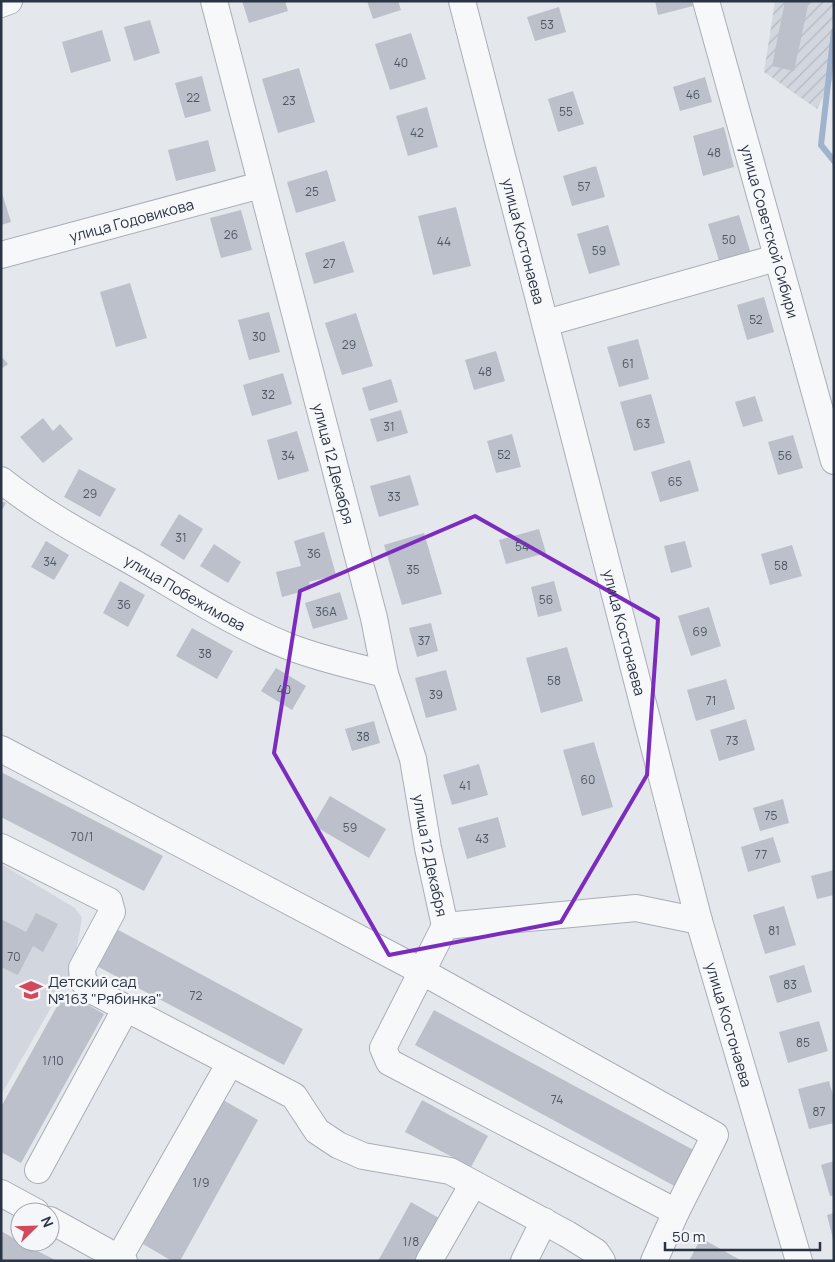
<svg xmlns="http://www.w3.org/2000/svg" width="835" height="1262" font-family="Manrope,sans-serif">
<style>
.built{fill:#d2d6de}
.industrial{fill:url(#industrial-furrows)}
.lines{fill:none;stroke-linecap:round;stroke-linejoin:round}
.stream{stroke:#9fb4cc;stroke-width:6}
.building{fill:#bbc0ca}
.minor-casing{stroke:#a9aeb7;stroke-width:28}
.minor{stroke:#f7f8fa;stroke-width:26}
.marked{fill:none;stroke:#7b2cbf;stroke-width:4;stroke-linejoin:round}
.labels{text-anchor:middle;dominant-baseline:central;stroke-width:5;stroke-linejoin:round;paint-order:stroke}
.number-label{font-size:12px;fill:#4f5766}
.street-label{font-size:15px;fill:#2b3445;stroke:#f4f6f9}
.poi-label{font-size:15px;fill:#2b3445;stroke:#f4f6f9;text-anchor:start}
</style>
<defs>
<pattern id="industrial-furrows" width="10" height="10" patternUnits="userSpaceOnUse" patternTransform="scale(1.25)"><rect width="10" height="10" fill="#d2d6de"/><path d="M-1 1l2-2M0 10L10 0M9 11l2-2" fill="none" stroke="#b4b8c0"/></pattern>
</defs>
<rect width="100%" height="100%" fill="#e4e7ec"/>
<path class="built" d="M1 864 75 908 82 918 73 969 1 1095Z"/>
<path class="industrial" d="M775 1H834V76L817 109 764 72Z"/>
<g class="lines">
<path class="stream" d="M834 31 821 145 834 161"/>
</g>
<path class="building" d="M242 1H285L288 11 249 23Z
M367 1H398L401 10 373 19Z
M655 1H691L693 6 658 15Z
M785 1H809L794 71 772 66Z
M559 7 566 32 535 41 527 17Z
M150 20 160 53 134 61 124 27Z
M102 30 111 61 71 73 62 42Z
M411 33 426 79 390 90 375 44Z
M299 68 315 122 278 133 262 79Z
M202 76 211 111 185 118 175 83Z
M705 77 712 102 680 111 673 87Z
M573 91 584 124 558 132 548 99Z
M427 107 438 147 408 156 396 116Z
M724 127 734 167 703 176 693 136Z
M208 140 216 171 176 181 168 150Z
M596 166 605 197 572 206 563 176Z
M327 170 336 201 296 213 287 182Z
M1 190 11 222 1 225Z
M456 207 471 266 433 275 418 216Z
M241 210 252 250 221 258 210 218Z
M739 215 751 254 720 264 708 224Z
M608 225 620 265 589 274 577 234Z
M344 241 354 272 314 284 305 253Z
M130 283 147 338 116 347 100 292Z
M764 297 774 332 747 340 737 305Z
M269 312 280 352 249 360 238 320Z
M356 313 373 366 342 375 325 323Z
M638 339 649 379 619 387 607 347Z
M496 351 505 381 474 390 465 360Z
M1 356 8 364 1 369Z
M283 373 292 404 252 416 243 385Z
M391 379 398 402 369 411 362 388Z
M651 394 665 443 634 451 620 402Z
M755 396 763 421 743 427 735 402Z
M401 410 408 433 377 442 370 419Z
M43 418 53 431 60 424 73 439 43 463 20 437Z
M297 431 309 471 278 480 267 440Z
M512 434 521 467 496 473 487 441Z
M793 435 803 468 778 475 768 442Z
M690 460 699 491 660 502 651 472Z
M79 469 116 489 100 517 64 497Z
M410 475 419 505 379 517 370 486Z
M1 501 6 503 1 512Z
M179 514 203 529 184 560 160 545Z
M539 529 546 553 506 564 499 540Z
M324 532 336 575 309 582 311 589 282 597 276 572 301 566 294 541Z
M424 533 442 594 402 605 384 545Z
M46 541 69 555 54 580 31 567Z
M685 541 692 567 671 573 664 546Z
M214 544 241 562 228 583 200 566Z
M792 545 802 576 770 585 761 554Z
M120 581 145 595 128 627 103 613Z
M554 581 562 611 538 617 531 587Z
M340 592 348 619 313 629 305 603Z
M709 607 721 646 691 656 678 616Z
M431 623 438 651 417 657 409 628Z
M192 628 233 651 217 679 176 656Z
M567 647 583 701 541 713 526 658Z
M276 668 306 686 292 710 261 691Z
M446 670 457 710 426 718 415 678Z
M726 679 735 709 696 721 687 690Z
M746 719 755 750 719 761 710 730Z
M374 721 380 743 352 751 345 729Z
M594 742 613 807 582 816 563 750Z
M479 764 488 795 452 805 443 775Z
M1 772 163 856 144 891 1 817Z
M330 796 386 829 369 858 313 825Z
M783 799 789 823 760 831 753 808Z
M498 817 506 847 467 859 458 828Z
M773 837 781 862 748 872 741 847Z
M834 870V895L817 899 811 876Z
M784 906 796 945 765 954 753 915Z
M36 913 58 924 43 952 33 946 18 975 1 967V919L26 932Z
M109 925 303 1029 284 1065 89 962Z
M804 965 812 992 777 1003 769 976Z
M65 992 104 1014 21 1163 1 1152V1107Z
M434 1010 699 1153 680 1189 415 1045Z
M819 1021 828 1051 788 1063 779 1032Z
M829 1081 834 1099V1123L809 1129 798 1089Z
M223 1100 258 1120 180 1261H172L143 1244Z
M422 1100 488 1136 471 1167 405 1132Z
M834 1161V1195L830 1196 821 1165Z
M411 1202 444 1221 422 1261H378Z
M834 1213V1239H833L827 1215Z
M1 1231 20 1242 57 1261H1Z
M701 1238 742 1261H689Z"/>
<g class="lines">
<defs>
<g id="minor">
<path id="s1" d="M214 1 374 618 385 674 413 759 428 848 445 926"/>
<path id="s2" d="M462 1 699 921 799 1261"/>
<path id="s3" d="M706 1 834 461"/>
<path d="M1 4 9 1"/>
<path id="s4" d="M1 255 261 185"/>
<path d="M546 323 776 258"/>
<path id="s5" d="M1 480C42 513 90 538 136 564 186 593 236 626 290 647 321 659 353 666 385 674"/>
<path d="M1 749 421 971 715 1135 676 1212"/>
<path d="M1 847 109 901 112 912 82 968 83 981 93 991 294 1096 317 1131 338 1145 363 1156 450 1171 567 1234 596 1252 602 1261"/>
<path d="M445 926 383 1048 389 1062 676 1212 654 1261"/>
<path d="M445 926 636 908 699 921"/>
<path d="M38 1170 126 1008"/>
<path d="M1 1193 36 1212"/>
<path d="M50 1220 124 1261"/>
<path d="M119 1258 230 1063"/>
<path d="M429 1261 473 1184"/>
<path d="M524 1261 544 1221"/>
</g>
</defs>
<use href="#minor" class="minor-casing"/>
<use href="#minor" class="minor"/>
</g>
<path class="marked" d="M475 516 658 619 647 775 561 922 389 955 274 753 300 591Z"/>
<defs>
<symbol id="school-bare" viewBox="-9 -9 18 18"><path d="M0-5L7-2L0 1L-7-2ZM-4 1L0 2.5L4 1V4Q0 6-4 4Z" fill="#d1495b" stroke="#f4f6f9" stroke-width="2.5" paint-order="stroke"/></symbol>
</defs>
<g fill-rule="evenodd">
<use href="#school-bare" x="15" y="974" width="32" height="32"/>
</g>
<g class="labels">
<g class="number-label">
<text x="547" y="24">53</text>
<text x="401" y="62">40</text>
<text x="693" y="94">46</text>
<text x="193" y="97">22</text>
<text x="289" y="100">23</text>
<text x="566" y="111">55</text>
<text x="417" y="132">42</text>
<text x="714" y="152">48</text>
<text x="584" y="186">57</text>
<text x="312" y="191">25</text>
<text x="231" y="234">26</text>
<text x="729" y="239">50</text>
<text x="444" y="241">44</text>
<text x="599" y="250">59</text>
<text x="329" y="263">27</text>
<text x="756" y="319">52</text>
<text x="259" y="336">30</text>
<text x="349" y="344">29</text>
<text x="628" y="363">61</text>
<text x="485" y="371">48</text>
<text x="268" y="394">32</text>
<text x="643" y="423">63</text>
<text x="389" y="426">31</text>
<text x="504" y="454">52</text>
<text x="288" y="455">34</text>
<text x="785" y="455">56</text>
<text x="675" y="481">65</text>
<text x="90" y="493">29</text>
<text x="394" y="496">33</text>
<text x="181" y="537">31</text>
<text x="522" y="546">54</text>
<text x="314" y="553">36</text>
<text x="50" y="561">34</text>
<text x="781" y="565">58</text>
<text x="413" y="569">35</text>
<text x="546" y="599">56</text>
<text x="124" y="604">36</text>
<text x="326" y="611">36А</text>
<text x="700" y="631">69</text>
<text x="424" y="640">37</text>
<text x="205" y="653">38</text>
<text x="554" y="680">58</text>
<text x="284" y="689">40</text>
<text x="436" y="694">39</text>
<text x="711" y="700">71</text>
<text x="363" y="736">38</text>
<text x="732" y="740">73</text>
<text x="588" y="779">60</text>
<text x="465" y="785">41</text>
<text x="771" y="815">75</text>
<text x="350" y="827">59</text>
<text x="82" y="836">70/1</text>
<text x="482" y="838">43</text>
<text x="761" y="854">77</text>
<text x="774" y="930">81</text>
<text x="14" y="956">70</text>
<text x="790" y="984">83</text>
<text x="196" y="995">72</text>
<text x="803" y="1042">85</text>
<text x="53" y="1060">1/10</text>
<text x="557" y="1099">74</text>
<text x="819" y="1111">87</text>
<text x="201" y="1182">1/9</text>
<text x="411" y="1241">1/8</text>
</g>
<g class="street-label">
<text stroke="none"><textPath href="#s4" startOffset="135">улица Годовикова</textPath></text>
<text stroke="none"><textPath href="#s3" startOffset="239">улица Советской Сибири</textPath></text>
<text stroke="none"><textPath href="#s2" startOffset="248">улица Костонаева</textPath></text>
<text stroke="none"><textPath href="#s1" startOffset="478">улица 12 Декабря</textPath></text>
<text stroke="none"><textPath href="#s5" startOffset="216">улица Побежимова</textPath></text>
<text stroke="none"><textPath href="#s2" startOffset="652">улица Костонаева</textPath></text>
<text stroke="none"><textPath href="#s1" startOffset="882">улица 12 Декабря</textPath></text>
<text stroke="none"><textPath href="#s2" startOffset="1058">улица Костонаева</textPath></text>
</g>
<g class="poi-label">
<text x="48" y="981">Детский сад<tspan x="48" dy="17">№163 "Рябинка"</tspan></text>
</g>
</g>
<rect width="835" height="1262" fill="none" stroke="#2b3445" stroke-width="5"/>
<g transform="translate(35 1227) rotate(67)"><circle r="24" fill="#f4f6f9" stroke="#a4a8b1"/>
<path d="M0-4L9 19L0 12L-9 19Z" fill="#d1495b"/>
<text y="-8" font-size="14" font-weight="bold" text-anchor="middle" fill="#2b3445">N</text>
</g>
<path d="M665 1242v8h155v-8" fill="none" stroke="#2b3445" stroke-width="2.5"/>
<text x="672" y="1242" font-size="15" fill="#2b3445" stroke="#f4f6f9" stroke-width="4" paint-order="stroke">50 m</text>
</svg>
